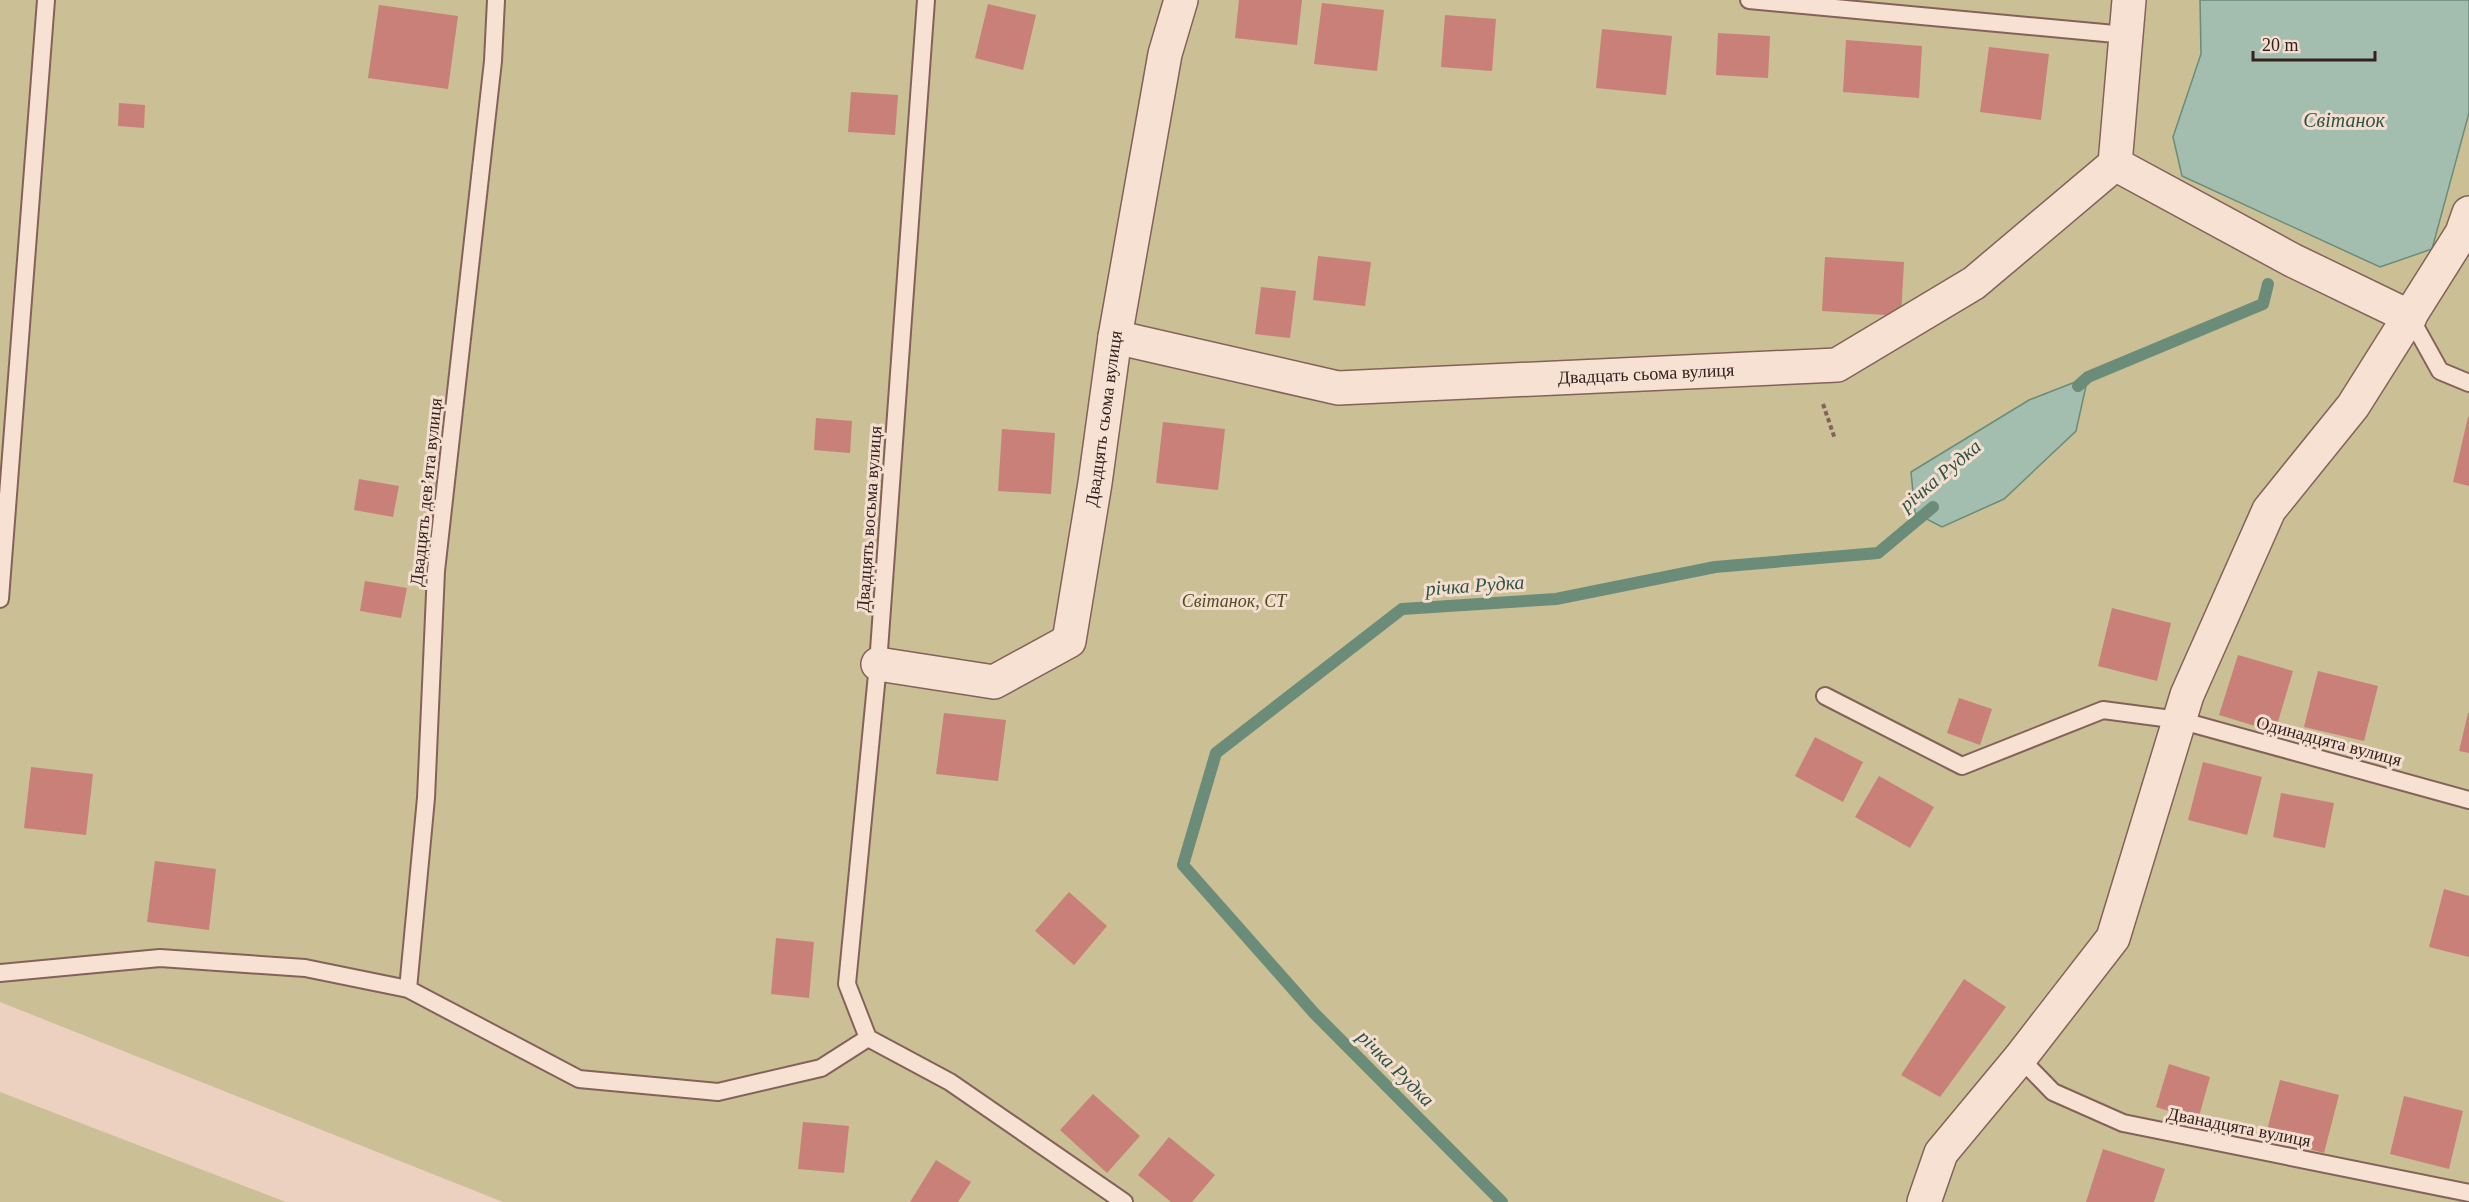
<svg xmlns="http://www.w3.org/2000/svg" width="2469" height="1202" font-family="Georgia,serif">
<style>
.green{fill:#cabf95}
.water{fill:#a3beae;stroke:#6b8c79;stroke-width:1.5}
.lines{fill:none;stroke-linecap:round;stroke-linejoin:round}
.stream{stroke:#6b8c79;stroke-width:12}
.building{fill:#c98078}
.service-casing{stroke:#856259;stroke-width:20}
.minor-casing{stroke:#856259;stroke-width:36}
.path{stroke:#856259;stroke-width:4;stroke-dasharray:4.5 3;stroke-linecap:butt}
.service{stroke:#f7e1d3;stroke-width:16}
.minor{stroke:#f7e1d3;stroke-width:33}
.labels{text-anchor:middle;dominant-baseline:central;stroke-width:6;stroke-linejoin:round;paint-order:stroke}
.street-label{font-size:18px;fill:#35211d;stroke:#f4ded0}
.park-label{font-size:18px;font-style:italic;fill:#514e24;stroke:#f4ded0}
.water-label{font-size:20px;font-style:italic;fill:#2d5445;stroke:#f4ded0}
</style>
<rect width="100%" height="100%" fill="#ecd1c1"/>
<path class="green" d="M0 0H2469V1202H503L0 1002Z
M0 1092 286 1202H0Z"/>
<path class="water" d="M2200 0H2469V113L2432 249 2380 267 2182 176 2173 137 2201 54Z
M2088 377 2076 431 2004 499 1942 527 1915 513 1911 472 2029 400Z"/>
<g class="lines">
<path class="stream" d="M2078 386 2088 377 2263 304 2268 284
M1502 1202 1314 1013 1183 865 1216 753 1402 609 1556 599 1715 567 1878 553 1933 507"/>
</g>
<path class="building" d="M1239 0H1302L1297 45 1235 38Z
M1322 3 1384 10 1377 71 1314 64Z
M988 4 1036 15 1023 70 975 58Z
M379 5 458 16 448 89 368 78Z
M1445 15 1496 19 1492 71 1441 67Z
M1602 29 1672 36 1666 95 1596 88Z
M1718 33 1770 36 1768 78 1716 75Z
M1846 40 1922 46 1919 98 1843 92Z
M1989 47 2049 54 2041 120 1980 112Z
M851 92 898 95 895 135 848 132Z
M119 103 145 105 144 128 118 126Z
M1318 256 1371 262 1365 306 1313 300Z
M1825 257 1904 262 1901 316 1822 311Z
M1261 287 1296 291 1290 338 1255 334Z
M2468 417H2469V486L2453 482Z
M816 418 852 421 850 453 814 450Z
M1163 422 1225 429 1218 490 1156 483Z
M1002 429 1055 433 1051 494 998 491Z
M359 479 399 486 393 517 354 510Z
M365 581 407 588 401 618 360 611Z
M2112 608 2171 623 2157 681 2098 666Z
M2238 655 2293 671 2275 732 2219 715Z
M2318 671 2378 686 2364 741 2304 727Z
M1959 698 1992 709 1980 745 1947 733Z
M944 713 1006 720 998 781 936 774Z
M2468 713H2469V753L2459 751Z
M1815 737 1863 762 1843 802 1795 776Z
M2203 762 2262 777 2247 835 2188 820Z
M31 767 93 774 86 835 24 828Z
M1879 776 1934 807 1910 848 1855 817Z
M2281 793 2334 803 2325 848 2273 837Z
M155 861 216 869 209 930 147 922Z
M2444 889 2469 896V957L2429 947Z
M1069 892 1107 926 1074 965 1035 931Z
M776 938 814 942 809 998 771 994Z
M1964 979 2006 1007 1940 1097 1901 1075Z
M2169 1064 2210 1077 2198 1120 2156 1107Z
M2280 1080 2339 1095 2324 1153 2265 1138Z
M1093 1094 1140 1136 1107 1173 1060 1130Z
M2404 1096 2463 1111 2449 1169 2390 1154Z
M803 1122 849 1126 844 1173 798 1169Z
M1169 1137 1215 1175 1192 1202H1171L1138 1175Z
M2103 1149 2165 1169 2154 1202H2086Z
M936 1160 971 1182 958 1202H910Z"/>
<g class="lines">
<defs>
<path id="service" d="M1749 0 2126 35
M2410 317 2440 371 2469 383
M0 599 46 0
M1825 696 1962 766 2103 710 2179 720 2469 800
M0 973 160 958 305 968 408 989 579 1079 718 1092 821 1068 868 1038 950 1082 1124 1202
M408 989 426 798 436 571 493 61 496 0
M868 1038 847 984 878 664 926 0
M2020 1058 2053 1092 2123 1123 2469 1193"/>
<g id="minor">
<path d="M2115 164 2292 260 2410 317"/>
<path d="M2115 164 2129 0"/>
<path id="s1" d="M1115 337 1338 388 1837 365 1974 283 2115 164"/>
<path id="s2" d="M878 664 994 682 1069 641 1095 483 1115 337 1165 54 1181 0"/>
<path d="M1924 1202 1941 1153 2020 1058 2113 938 2187 695 2269 510 2353 406 2462 233 2469 213"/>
</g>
</defs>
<use href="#service" class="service-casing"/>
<use href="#minor" class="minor-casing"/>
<path class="path" d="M1823 404 1835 439"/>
<use href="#service" class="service"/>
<use href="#minor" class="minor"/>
</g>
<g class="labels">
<g class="street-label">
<text stroke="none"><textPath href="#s1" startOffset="537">Двадцать сьома вулиця</textPath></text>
<text stroke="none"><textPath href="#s2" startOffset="428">Двадцять сьома вулиця</textPath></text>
<text transform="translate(426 492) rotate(-84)">Двадцять дев’ята вулиця</text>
<text transform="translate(869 519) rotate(-86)">Двадцять восьма вулиця</text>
<text transform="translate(2329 741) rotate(15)">Одинадцята вулиця</text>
<text transform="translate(2239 1127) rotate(11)">Дванадцята вулиця</text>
</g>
<g class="park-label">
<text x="1234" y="601">Світанок, СТ</text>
</g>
<g class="water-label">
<text x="2344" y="120">Світанок</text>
<text transform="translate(1940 475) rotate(-40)">річка Рудка</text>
<text transform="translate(1475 585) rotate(-4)">річка Рудка</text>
<text transform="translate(1396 1068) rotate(45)">річка Рудка</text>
</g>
</g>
<path d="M2253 51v9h122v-9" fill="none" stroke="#35211d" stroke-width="3"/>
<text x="2262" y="51" font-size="18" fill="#35211d" stroke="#f4ded0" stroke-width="4.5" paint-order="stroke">20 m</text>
</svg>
